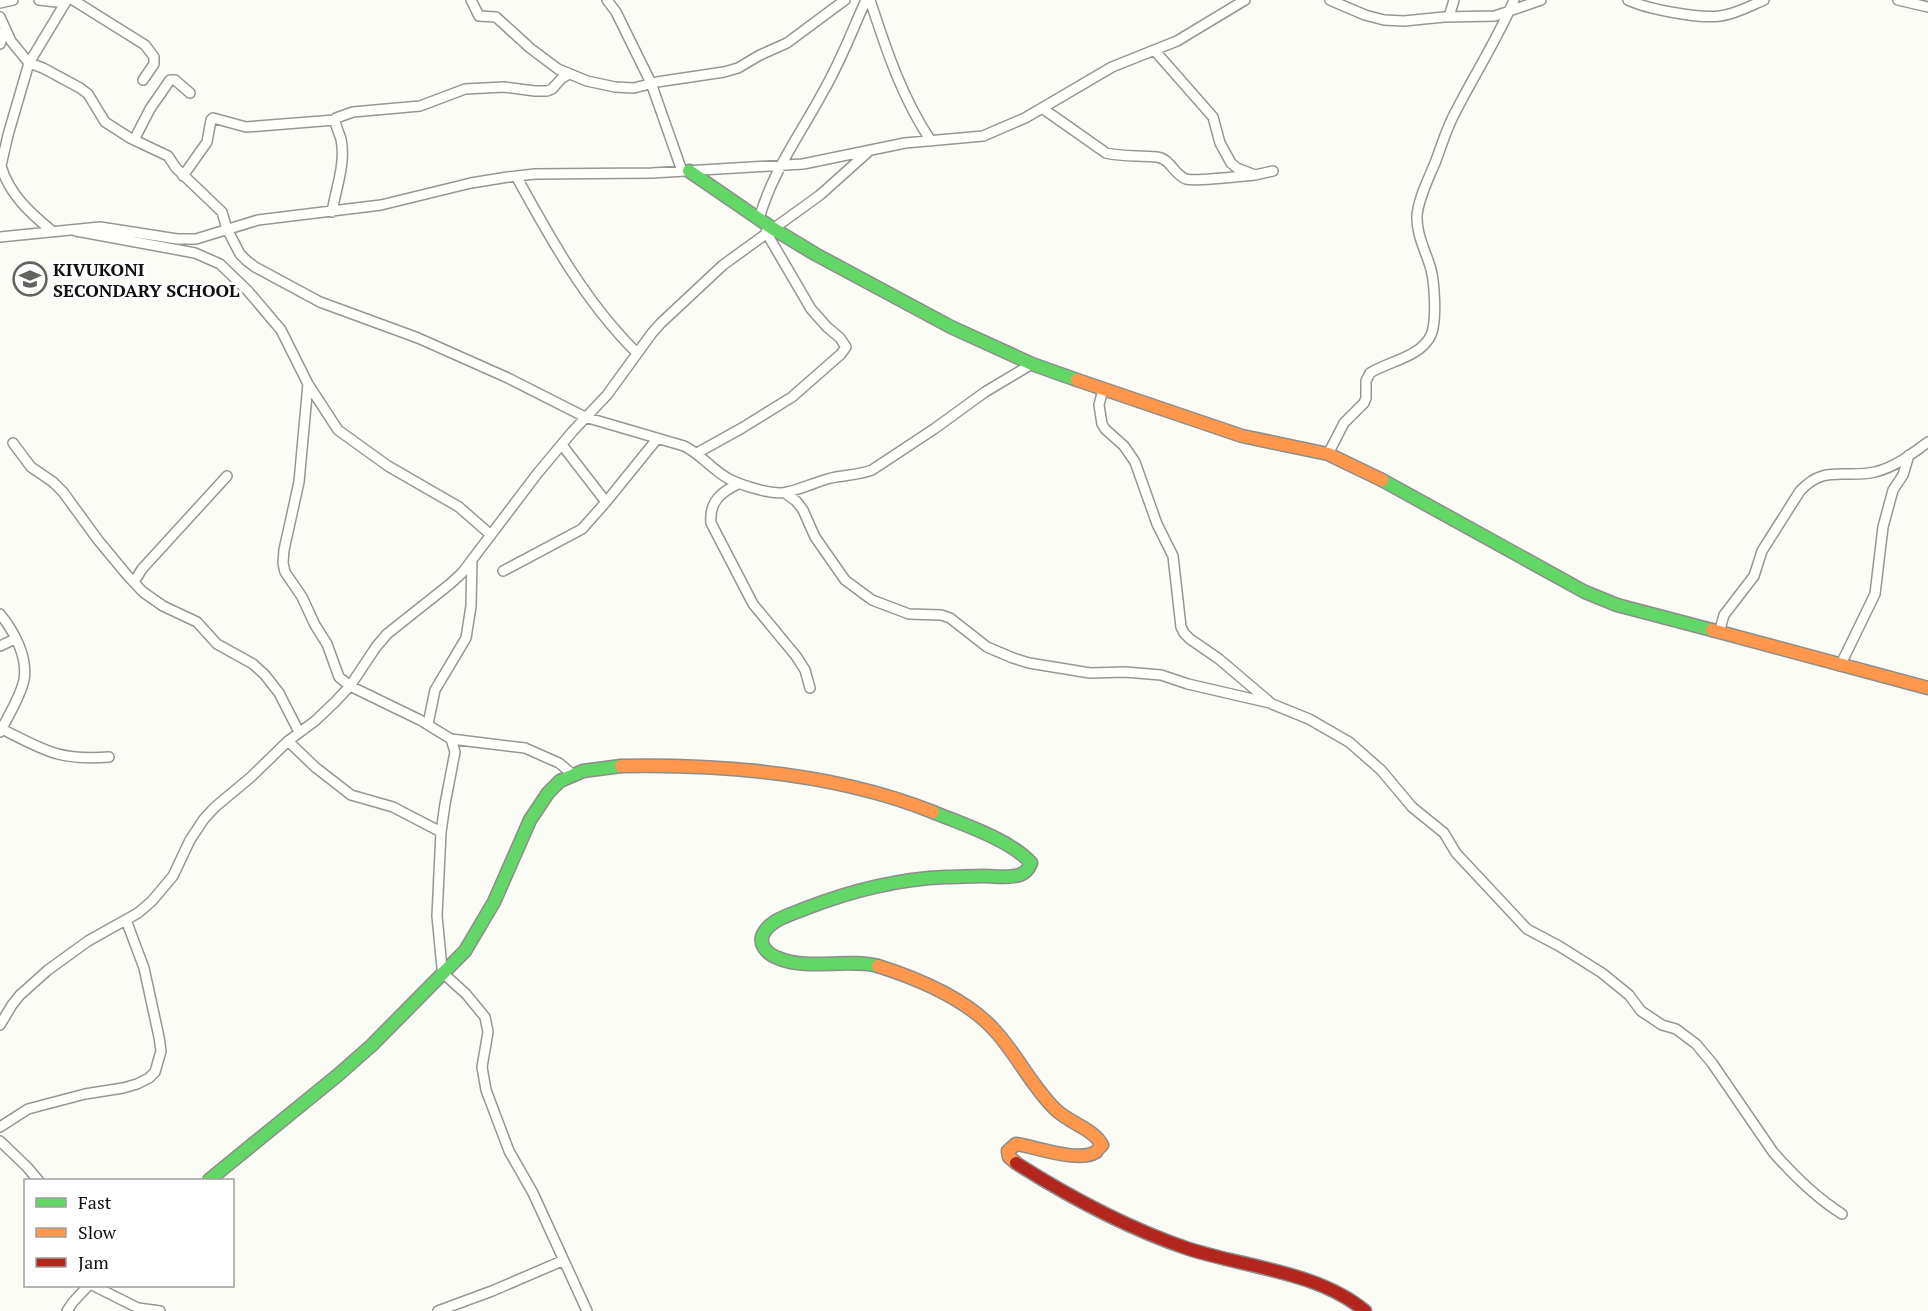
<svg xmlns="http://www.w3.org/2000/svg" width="1928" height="1311" font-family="'PT Serif',serif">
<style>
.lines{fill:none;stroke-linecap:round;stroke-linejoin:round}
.street-casing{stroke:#969694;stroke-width:12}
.fast-casing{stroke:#8d8d8a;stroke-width:15}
.slow-casing{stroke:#8d8d8a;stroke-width:15}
.jam-casing{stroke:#8d8d8a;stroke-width:15}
.street{stroke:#fffffe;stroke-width:9}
.fast{stroke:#63d668;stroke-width:12}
.slow{stroke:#ff974d;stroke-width:12}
.jam{stroke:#b3261e;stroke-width:12}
.labels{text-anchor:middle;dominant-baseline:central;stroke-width:6;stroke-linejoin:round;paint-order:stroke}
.poi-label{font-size:18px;font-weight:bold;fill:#101010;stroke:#fff;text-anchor:start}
</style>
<rect width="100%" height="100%" fill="#fcfcf6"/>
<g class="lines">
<defs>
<path id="street" d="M39 0 65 3
M73 0 145 45 154 57V64L143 80
M471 0 479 16 496 17 530 48 558 69 587 81 615 87 634 88 657 82 724 72 738 68 760 55 787 43 845 0
M607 0 616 12 651 83 682 171
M870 0C886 49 902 98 931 141
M1330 0 1365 15 1384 20 1404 21 1444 17 1495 16 1541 0
M1628 0C1647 9 1699 19 1720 16 1736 14 1750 6 1764 0
M1898 0 1928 7
M0 3 13 0
M0 17 11 41 29 63 43 68 80 88 88 94 105 122 130 138 168 156 176 168 222 212 227 229 240 254 247 261 255 267 320 302 418 338 508 378 585 417 684 446C701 454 712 470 729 479 741 485 774 496 787 492 802 489 815 482 831 478 845 475 859 475 872 470L934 429 985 392 1032 364
M1449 17 1454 0
M0 44 5 29
M1155 51 1213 117 1220 143 1231 163 1237 168 1255 175 1273 171
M1042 108 1106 153C1123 157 1139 155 1157 157 1171 159 1173 174 1186 179 1196 182 1242 176 1255 175
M134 140 150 109 170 80H175L190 93
M1 166C9 194 30 213 52 231
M0 170 8 135 29 63 67 0
M183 176 207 142 211 120 213 118 246 127 335 120
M516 176C550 238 586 303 637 353
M332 212C336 188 346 163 341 139 339 133 336 127 335 120L336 118 353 112 420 106 465 89 504 87 535 91H547L552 89 562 78 569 74
M759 219C772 172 800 135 823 92 840 63 852 31 866 0
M76 231 195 253 220 264 248 291 281 330 308 384 338 430 388 466 459 507 491 535
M0 237 100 227 177 239H196L258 220 381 205 471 183 508 177 535 174 652 173 803 164 905 143 983 136 1025 118 1112 67 1177 41 1245 0
M308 384 299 482 284 550 283 563 285 572 302 597 315 625 327 644 339 677 350 686 420 720 451 739 525 748 559 763 571 773
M1103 389 1099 405 1102 424 1105 429 1124 446 1135 462 1157 524 1173 556 1181 627 1184 633 1190 639 1219 659 1272 704 1309 719 1349 742 1381 770 1412 807 1444 833 1456 853 1527 929 1559 946 1602 973 1629 995 1641 1011 1662 1025 1676 1029 1696 1044 1712 1063 1773 1152C1794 1176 1815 1197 1842 1214
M13 443 31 467 53 482 63 492 98 540 127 575 143 592 163 606 197 622 217 644 253 664 265 675 279 693 299 732
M562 445 606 502
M697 453 742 428 792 397 841 354 846 347 840 338 827 327 811 309 766 232
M1328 454 1344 423 1364 403 1366 398V381L1370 373C1389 361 1421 357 1431 335 1437 321 1435 278 1429 263 1424 248 1416 232 1417 215 1419 197 1428 180 1435 163 1442 145 1447 126 1457 109 1476 72 1498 38 1514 0
M738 484C721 492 709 502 711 523L753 604 796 656 805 670 810 688
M785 493 796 501 803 510 815 537 845 580 872 600 909 614 941 615 950 618 987 647 1013 658 1029 663 1090 673 1125 672 1161 675 1188 684 1270 703
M503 571 582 529 606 502 657 439
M134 582 142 569 227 476
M0 614C14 631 28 657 24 680 20 698 8 716 0 732
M1719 633 1724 615 1754 576 1762 551 1800 491C1825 464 1844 479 1875 472 1895 467 1912 454 1928 442
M0 646 15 639
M1840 666 1875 594 1883 527 1893 490 1903 475 1909 455
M428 724 435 690 466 638 471 606 472 560
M0 728C44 750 58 761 109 757
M451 739 455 752 445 804 441 832 437 916 442 968 444 974 466 994 485 1017 488 1032 482 1067 486 1090 509 1151 533 1193 587 1311
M288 741 315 767 351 795 393 807 441 832
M0 1025 12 1005 20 995 48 970 88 941 138 913 152 901 173 876 190 840 204 819 215 807 251 777 288 741 315 721 335 702 350 686 376 647 387 634 450 584 462 573 537 474 572 432 607 395 652 333 661 323 723 265 820 195 867 153
M0 1127 28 1109 85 1094 123 1088 137 1084 149 1078 155 1072 161 1051 159 1037 144 968 126 920
M0 1141 27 1167 38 1180
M94 1286 138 1308 160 1311
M67 1311 73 1302 88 1286
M438 1311 492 1291 562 1261"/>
<path id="fast" d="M689 171 772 228 815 254 951 327 1032 364 1077 380
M1382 480 1585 592 1617 605 1712 630
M878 966C846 958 808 971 778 958 767 954 756 943 765 931 773 919 792 914 804 909 850 891 897 879 946 877 958 877 970 876 983 876 993 876 1004 878 1014 876 1023 875 1028 871 1031 863 1011 840 962 824 933 812
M209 1180 338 1075 372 1045 465 951 494 902 530 820 548 793 560 781 583 771 621 766"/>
<path id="slow" d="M1077 380 1242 436 1328 454 1382 480
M1712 630 1928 688
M621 766C726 764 836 773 933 812
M878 966C919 979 968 999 997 1033 1018 1057 1032 1086 1055 1109 1069 1123 1094 1129 1102 1145 1101 1146 1096 1151 1096 1152 1078 1163 1036 1147 1016 1144L1008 1151 1009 1157 1016 1163"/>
<path id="jam" d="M1016 1163C1071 1198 1127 1228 1189 1249 1245 1267 1319 1272 1365 1311"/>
</defs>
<use href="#street" class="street-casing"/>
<use href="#fast" class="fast-casing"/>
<use href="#slow" class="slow-casing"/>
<use href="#jam" class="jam-casing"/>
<use href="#street" class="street"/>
<use href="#fast" class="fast"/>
<use href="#slow" class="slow"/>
<use href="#jam" class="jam"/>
</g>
<defs>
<symbol id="school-ring" viewBox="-11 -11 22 22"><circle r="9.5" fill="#fff" stroke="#636360" stroke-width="1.5"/><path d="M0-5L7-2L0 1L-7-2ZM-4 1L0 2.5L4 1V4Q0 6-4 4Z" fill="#636360"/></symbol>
</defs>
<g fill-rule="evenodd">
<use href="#school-ring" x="11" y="260" width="38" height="38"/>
</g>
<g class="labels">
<g class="poi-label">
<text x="53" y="269">KIVUKONI<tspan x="53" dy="21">SECONDARY SCHOOL</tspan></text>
</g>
</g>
<rect x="24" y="1179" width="210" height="108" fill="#ffffff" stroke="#9f9f9f" stroke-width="1.5"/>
<rect x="36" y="1198" width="30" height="9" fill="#63d668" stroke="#9f9f9f" stroke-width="1.5"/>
<text x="78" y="1209" font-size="18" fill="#101010">Fast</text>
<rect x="36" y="1228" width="30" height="9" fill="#ff974d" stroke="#9f9f9f" stroke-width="1.5"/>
<text x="78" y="1239" font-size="18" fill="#101010">Slow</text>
<rect x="36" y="1258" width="30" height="9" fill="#b3261e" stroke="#9f9f9f" stroke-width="1.5"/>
<text x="78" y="1269" font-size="18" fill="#101010">Jam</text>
</svg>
